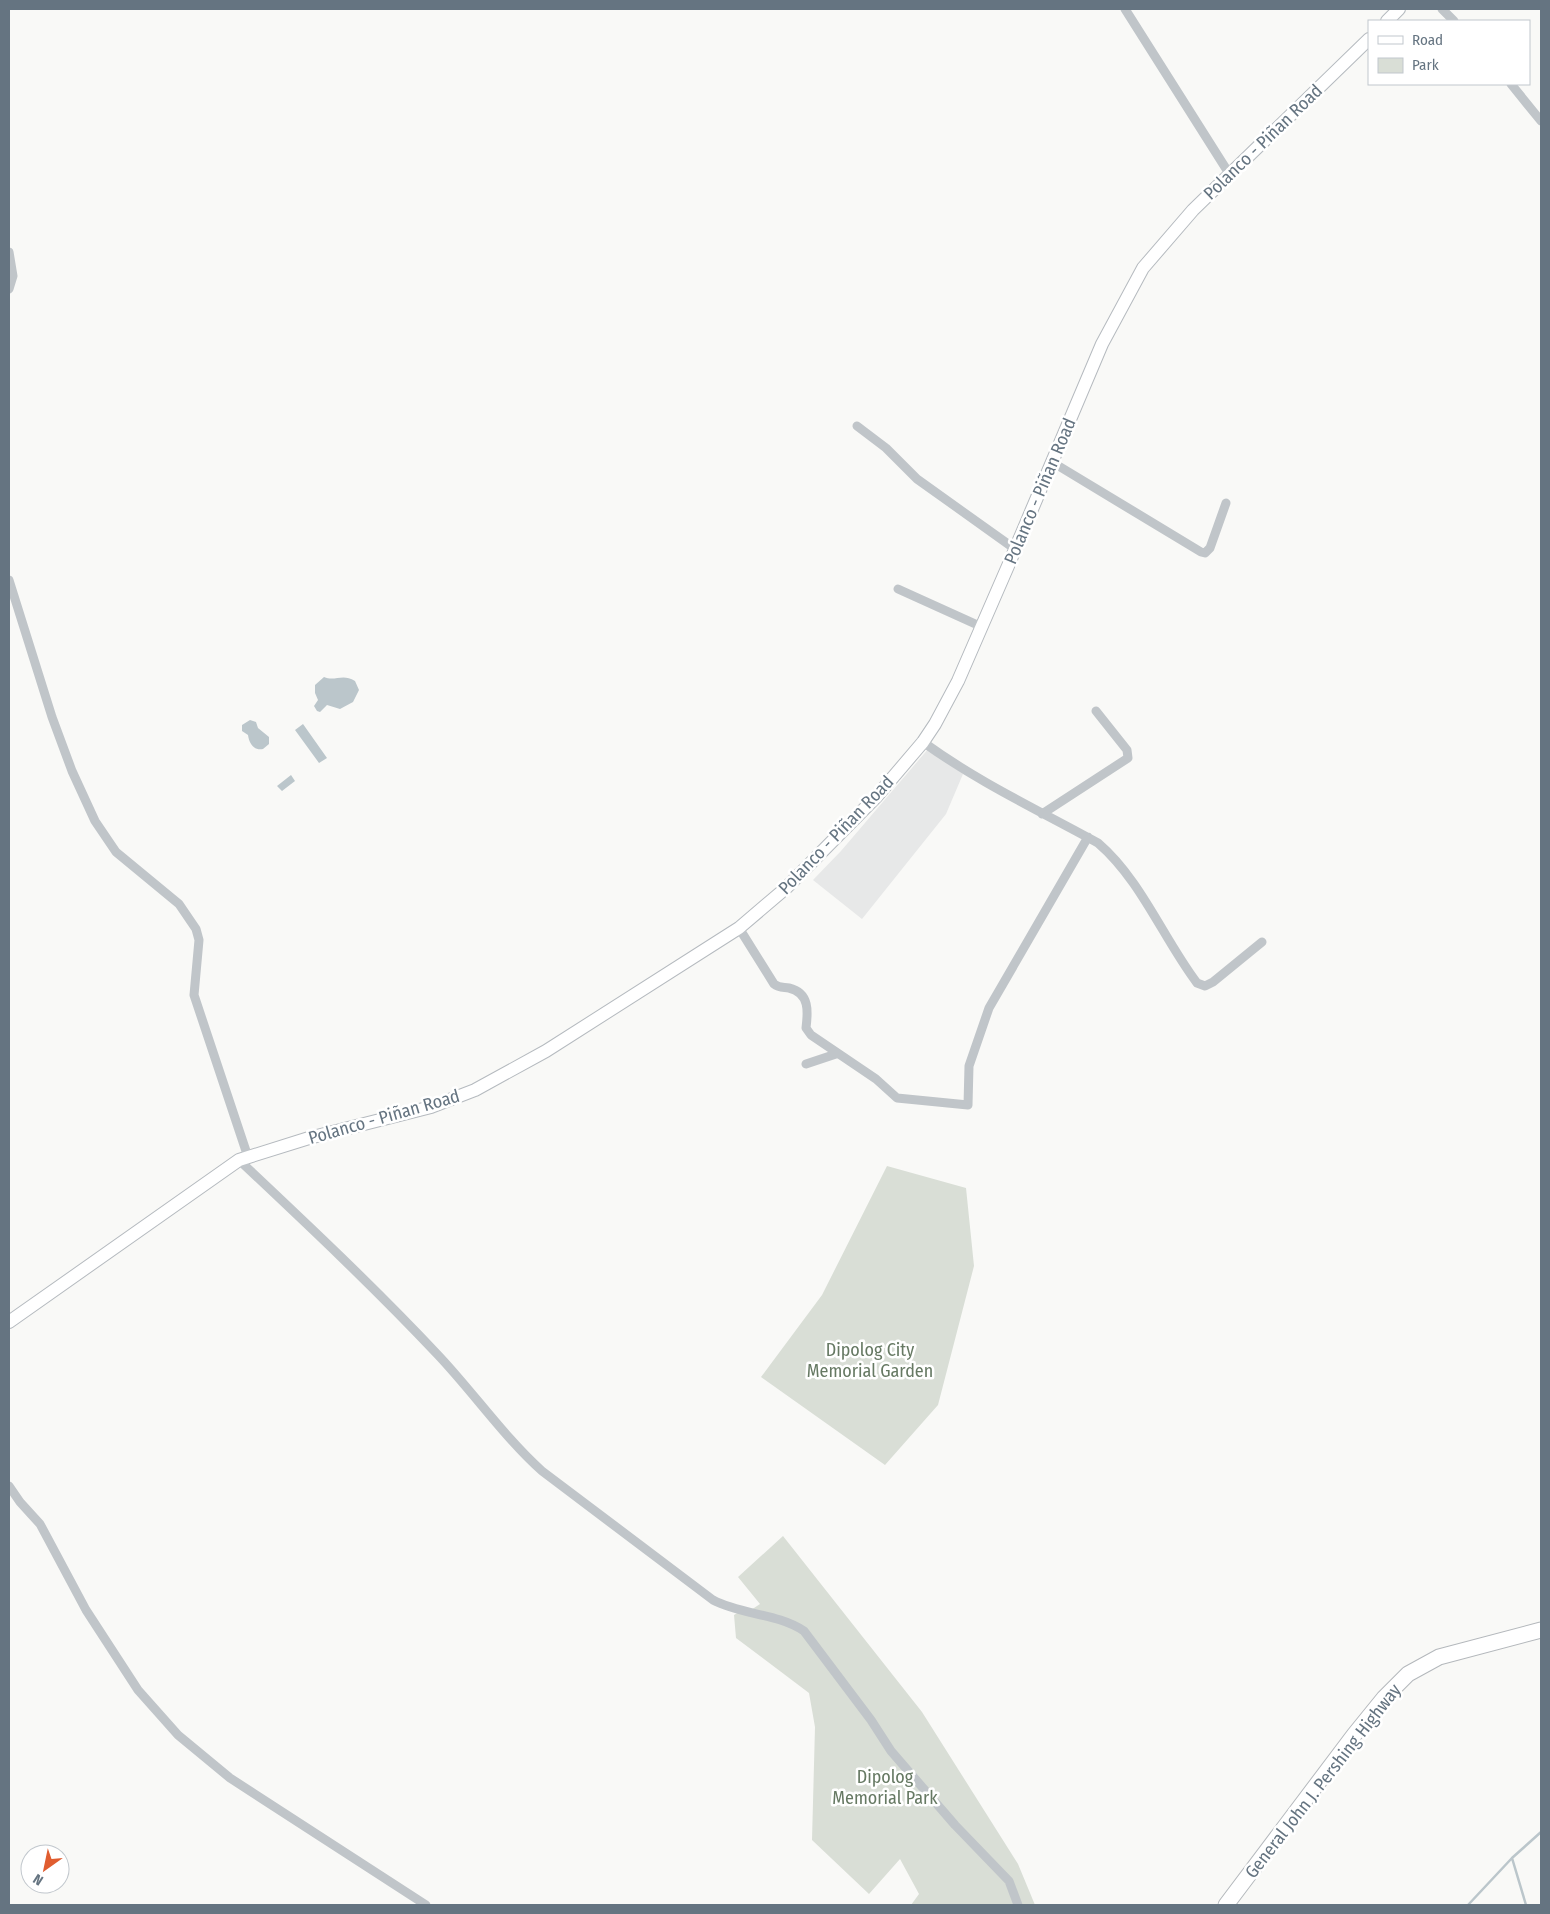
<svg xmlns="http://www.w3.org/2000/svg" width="1550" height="1914" font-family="'Fira Sans Condensed',sans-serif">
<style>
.built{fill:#e7e8e8}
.green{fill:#d9ded6}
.water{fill:#bbc6cb}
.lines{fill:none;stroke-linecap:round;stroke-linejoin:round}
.stream{stroke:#bbc6cb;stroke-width:2.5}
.secondary-casing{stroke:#b5babf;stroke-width:14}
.trunk-casing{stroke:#b4b8bc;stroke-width:17}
.minor{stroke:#c0c5c9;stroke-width:9}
.secondary{stroke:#fff;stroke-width:12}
.trunk{stroke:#fff;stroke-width:15}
.labels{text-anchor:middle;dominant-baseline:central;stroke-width:5;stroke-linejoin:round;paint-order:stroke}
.street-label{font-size:18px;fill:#657481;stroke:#fff}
.park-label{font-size:18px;fill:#667963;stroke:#fff}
</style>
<rect width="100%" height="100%" fill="#f9f9f7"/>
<path class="built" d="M929 748 963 774 946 814 862 919 813 880 841 851Z"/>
<path class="green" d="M887 1166 966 1188 974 1266 938 1405 885 1465 761 1377 822 1295Z
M783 1536 922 1712 1018 1864 1035 1905H911L919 1894 900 1859 869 1894 812 1840 815 1727 809 1693 736 1638 734 1615 739 1612H748L760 1604 738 1577Z"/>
<path class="water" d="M324 677C335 682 342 673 355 681L359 690 353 702 340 709 327 705 320 712 317 711 314 706 318 700 315 693V685Z
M250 720 256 722 258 728 269 737V744L263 749C254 751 249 743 248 735L242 731V725Z
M303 724 327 758 319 763 295 730Z
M291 775 295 781 282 791 277 786Z"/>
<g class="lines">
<path class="stream" d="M1512 1858 1526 1905
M1468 1905 1512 1858 1541 1832"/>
<defs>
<path id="secondary" d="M1387 21 1399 9
M9 1322 239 1160 309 1138 431 1107 475 1090 546 1051 739 928 786 888 877 796 923 742 935 724 958 681 1008 566 1102 344 1143 268 1193 210 1369 39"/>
<path id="trunk" d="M1226 1905 1354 1735 1384 1698 1408 1674 1439 1657 1541 1630"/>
</defs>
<use href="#secondary" class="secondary-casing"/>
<use href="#trunk" class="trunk-casing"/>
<path class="minor" d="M1125 9 1230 175
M1442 9 1454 21
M1511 84 1541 121
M9 252 13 276 9 289
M857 426 886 448 917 479 1015 549
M1052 462 1201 552 1205 553 1210 548 1226 503
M9 580 52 717 72 771 95 821 116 852 179 904 196 929 199 940 194 995 248 1157
M898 589 982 627
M923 742C978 782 1038 810 1098 843 1141 880 1163 938 1197 983L1205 986 1213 982 1262 942
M1042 814 1128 758 1127 750 1096 711
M739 928 774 984C779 988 783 987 789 988 810 993 808 1012 806 1028L811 1035 876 1079 897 1098 968 1105 969 1066 989 1008 1088 837
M806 1064 836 1054
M239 1160C307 1224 374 1287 438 1355 473 1392 505 1438 542 1471L713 1600C741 1615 777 1613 804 1631L871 1720 891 1751 955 1825 1009 1881 1018 1905
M9 1486 20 1502 40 1524 86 1610 138 1690 178 1735 230 1778 426 1905"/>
<use href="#secondary" class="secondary"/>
<use href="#trunk" class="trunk"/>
</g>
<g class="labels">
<g class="street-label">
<text transform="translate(1263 142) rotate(-44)">Polanco - Piñan Road</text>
<text transform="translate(1040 491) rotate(-67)">Polanco - Piñan Road</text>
<text transform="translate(836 835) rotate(-46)">Polanco - Piñan Road</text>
<text transform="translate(384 1117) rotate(-16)">Polanco - Piñan Road</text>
<text transform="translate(1323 1781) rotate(-52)">General John J. Pershing Highway</text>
</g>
<g class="park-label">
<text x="870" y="1350">Dipolog City<tspan x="870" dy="21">Memorial Garden</tspan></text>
<text x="885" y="1777">Dipolog<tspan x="885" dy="21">Memorial Park</tspan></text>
</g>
</g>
<rect width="1550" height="1914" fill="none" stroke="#657481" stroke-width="20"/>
<rect x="1368" y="20" width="162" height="65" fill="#ffffff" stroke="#c1c7cd"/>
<rect x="1378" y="36" width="25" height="8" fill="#ffffff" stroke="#c1c7cd"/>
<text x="1412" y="45" font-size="15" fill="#657481">Road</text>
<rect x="1378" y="58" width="25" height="15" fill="#d9ded6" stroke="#c1c7cd"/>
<text x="1412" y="70" font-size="15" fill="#657481">Park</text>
<g transform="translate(45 1869) rotate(213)"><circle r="24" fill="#ffffff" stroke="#c1c7cd"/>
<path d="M0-4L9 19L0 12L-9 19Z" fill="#e05d30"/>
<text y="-8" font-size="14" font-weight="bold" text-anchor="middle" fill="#657481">N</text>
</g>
</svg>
